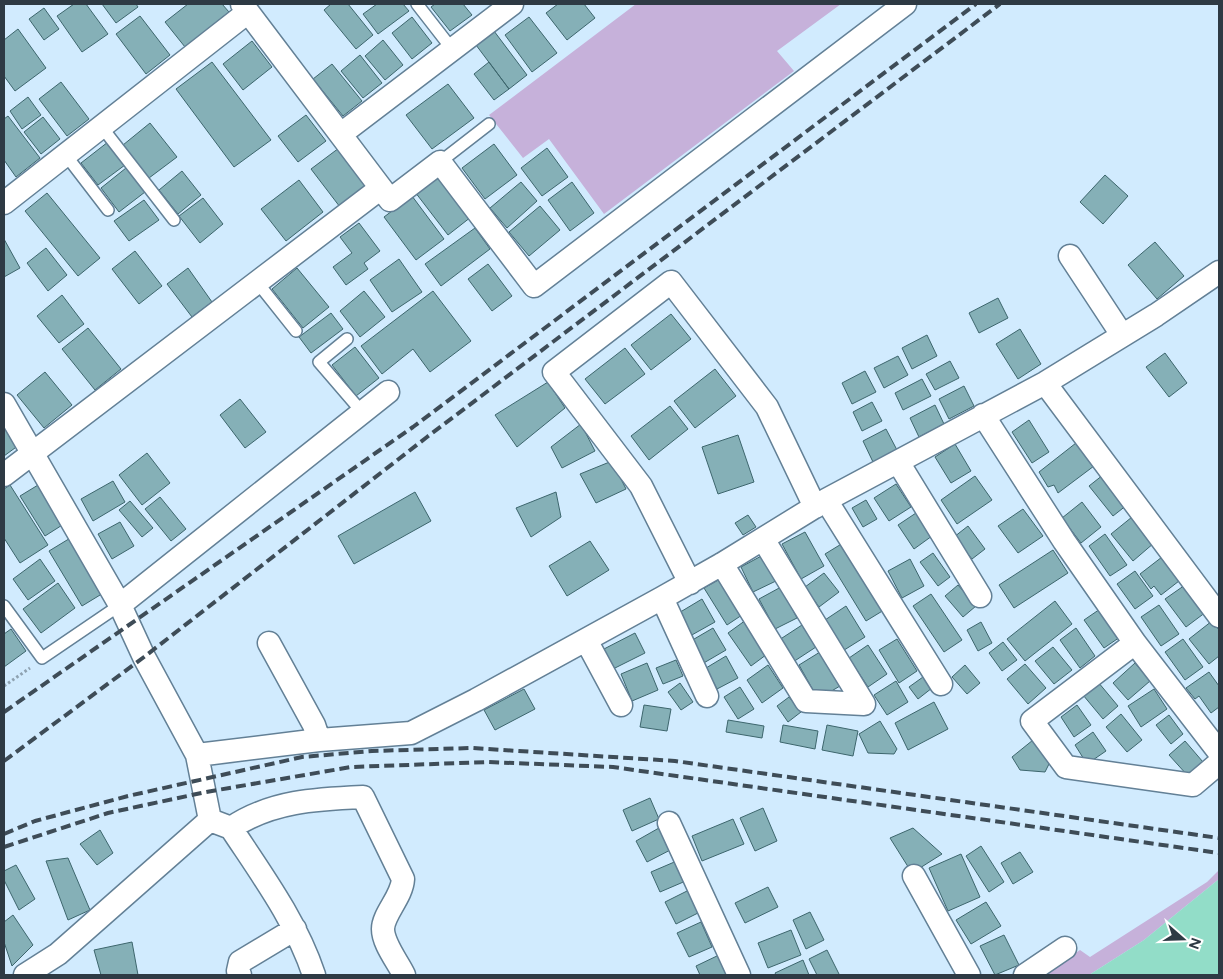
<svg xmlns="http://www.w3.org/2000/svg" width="1223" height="979" font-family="Figtree,sans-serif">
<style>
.green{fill:#c6b1da}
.water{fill:#92ddc8}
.building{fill:#85b0b7;stroke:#3d666d}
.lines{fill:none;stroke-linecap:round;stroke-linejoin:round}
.service-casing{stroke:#638096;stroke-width:14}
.minor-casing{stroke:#638096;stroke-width:25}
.path{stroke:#8ea2b1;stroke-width:3;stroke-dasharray:2.5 2.5;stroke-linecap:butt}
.service{stroke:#fff;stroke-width:11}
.minor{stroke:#fff;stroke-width:22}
.rail{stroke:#3e4c57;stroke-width:4;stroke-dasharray:10 5;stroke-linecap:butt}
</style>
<rect width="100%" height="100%" fill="#d1ebfe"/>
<path class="green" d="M636 4H841L777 51 794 71 604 214 549 139 523 158 489 115Z
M1219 870V879L1144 940 1089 975H1041L1080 950 1090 957 1207 882Z"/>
<path class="water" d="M1219 879V975H1089L1144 940Z"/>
<path class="building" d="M74 4H86L108 34 82 52 57 16Z
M102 4H136L138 7 116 23Z
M188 4H222L229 12 185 47 165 22Z
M331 4H348L373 35 356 49 324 10Z
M377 4H403L409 11 378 34 363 14Z
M435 4H463L472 15 450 31 431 7Z
M558 4H584L595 18 567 40 546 13Z
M44 8 59 29 44 40 29 19Z
M140 16 170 55 146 74 116 34Z
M412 17 432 43 412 59 392 33Z
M529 17 557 53 532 72 505 35Z
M18 29 46 68 15 91 4 76V40Z
M494 31 527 75 509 89 476 45Z
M383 40 403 65 385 80 365 56Z
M252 41 272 67 243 90 223 64Z
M360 55 382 83 363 98 341 71Z
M212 62 271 140 234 167 176 89Z
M489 62 509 89 494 100 474 74Z
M332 64 362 101 343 116 313 79Z
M61 82 89 119 67 136 39 99Z
M448 84 474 118 432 149 406 115Z
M28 97 41 115 22 129 10 111Z
M306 115 326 141 298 162 278 136Z
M8 116 40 158 16 177 4 160V119Z
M43 117 60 139 41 154 24 132Z
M150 123 177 157 149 178 123 145Z
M108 142 125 165 98 185 81 163Z
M494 144 517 175 485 199 462 168Z
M339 148 368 185 340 207 311 169Z
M547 148 568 177 542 196 521 168Z
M126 168 145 192 119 212 101 188Z
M182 171 201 195 178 214 159 190Z
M439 174 471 217 448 235 415 192Z
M1105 175 1128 196 1103 224 1080 202Z
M299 180 323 212 286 241 261 209Z
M521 182 537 201 507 228 490 208Z
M572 182 594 213 570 231 548 200Z
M47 193 100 258 78 276 25 211Z
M412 196 444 239 416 260 384 217Z
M203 198 223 224 200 243 179 216Z
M144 200 159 220 129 241 114 221Z
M540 206 560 230 529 256 509 232Z
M359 223 380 251 364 263 368 269 346 285 333 267 352 253 340 237Z
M475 228 490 249 441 286 425 264Z
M4 239 20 268 4 277Z
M1155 242 1184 276 1157 299 1128 265Z
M46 248 67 275 48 291 27 263Z
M135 251 162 286 139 304 112 269Z
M399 259 422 292 392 312 370 280Z
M488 264 512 296 492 311 468 279Z
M188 268 212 302 192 317 167 284Z
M297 268 329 307 303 328 272 289Z
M364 291 385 317 360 337 340 311Z
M433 291 471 341 430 372 413 349 382 374 361 346Z
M62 295 84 324 59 343 37 316Z
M998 298 1008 318 979 333 969 313Z
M331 313 343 329 311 353 299 337Z
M671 314 691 339 651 370 631 345Z
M88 328 121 369 95 390 62 349Z
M1020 329 1041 364 1018 379 996 344Z
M927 335 937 356 912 369 902 348Z
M355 347 379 378 356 396 332 365Z
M625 348 645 374 605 404 585 379Z
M1165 353 1187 383 1169 397 1146 367Z
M898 356 908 375 884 388 874 368Z
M950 361 959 378 935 390 926 374Z
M715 369 736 396 695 428 674 401Z
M865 371 876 392 852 404 842 383Z
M45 372 72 405 44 428 17 395Z
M922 379 931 396 903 410 895 393Z
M548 382 565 408 517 447 495 415Z
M964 386 974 406 949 419 939 399Z
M240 399 266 432 245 448 220 415Z
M872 402 882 421 862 431 853 412Z
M935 405 944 424 919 437 910 418Z
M670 406 688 429 649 460 631 436Z
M1029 420 1049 452 1032 463 1012 432Z
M581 424 595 451 562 468 551 447Z
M4 425 19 445 4 456Z
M886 429 897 450 873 462 863 441Z
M738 435 754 482 718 494 702 447Z
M1076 443 1094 466 1058 493 1054 485 1048 487 1039 472Z
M955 444 971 471 951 483 935 457Z
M147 453 170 483 142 505 119 475Z
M612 461 626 489 596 503 580 474Z
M1108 471 1132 501 1113 516 1089 486Z
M975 476 992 500 957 524 941 500Z
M113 481 125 502 93 521 81 499Z
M43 482 67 522 45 536 20 496Z
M896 484 911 507 889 521 874 498Z
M10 485 48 545 20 563 4 538V489Z
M415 492 431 521 354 564 338 536Z
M556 492 561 517 531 537 516 508Z
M160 497 186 529 171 541 145 509Z
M866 500 877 519 863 527 852 508Z
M130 501 153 528 142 537 119 510Z
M1082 502 1101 527 1081 543 1062 518Z
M1023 509 1043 536 1018 553 998 526Z
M916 513 932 536 914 549 898 525Z
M748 515 756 527 743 535 735 523Z
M1132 517 1154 543 1133 561 1111 534Z
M120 522 134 546 112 559 98 534Z
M968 526 985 549 972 559 954 537Z
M805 532 824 566 801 579 782 544Z
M1105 534 1127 565 1110 576 1089 546Z
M72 537 105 592 82 606 49 551Z
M590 541 609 570 567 596 549 566Z
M843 543 884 610 866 621 825 554Z
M1053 550 1068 573 1014 608 999 585Z
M933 553 950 577 938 586 920 562Z
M765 554 778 580 753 592 741 567Z
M1162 557 1179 581 1161 595 1154 586 1151 589 1140 574Z
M40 559 55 581 28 600 13 579Z
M910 559 924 586 902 598 888 571Z
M1135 571 1153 596 1135 609 1117 584Z
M824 573 839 592 819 607 805 587Z
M720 579 742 615 727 625 704 588Z
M58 583 75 608 41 633 23 609Z
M958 585 976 606 963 617 945 596Z
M1185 585 1206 612 1186 627 1165 599Z
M781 587 797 618 775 629 759 599Z
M931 594 962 640 944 652 913 606Z
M702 599 715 622 690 636 677 614Z
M1055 601 1072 624 1025 661 1007 639Z
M1159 605 1179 634 1161 646 1141 617Z
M846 606 865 637 841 652 822 622Z
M1103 607 1123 635 1104 648 1084 620Z
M746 620 770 652 751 666 728 633Z
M1212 621 1219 630V656L1209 664 1189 639Z
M981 622 992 643 978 651 967 630Z
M802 625 816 647 793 662 779 640Z
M713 628 726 650 702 664 689 642Z
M1076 628 1095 656 1080 668 1060 640Z
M11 629 26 651 4 667V634Z
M635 633 645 653 611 670 602 650Z
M897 639 917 671 899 683 879 650Z
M1183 639 1203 667 1185 680 1165 652Z
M1003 642 1017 660 1002 671 989 653Z
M868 645 887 674 868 687 849 658Z
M1053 647 1072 670 1054 684 1035 661Z
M820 652 840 686 818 699 799 665Z
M726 656 738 678 717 689 706 668Z
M676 660 683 676 663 684 656 668Z
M647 663 658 690 632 701 621 674Z
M1135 663 1150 681 1128 700 1113 683Z
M1025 664 1046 688 1028 704 1007 679Z
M768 665 783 688 762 703 747 680Z
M965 665 980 683 967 694 952 677Z
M1209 672 1219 686V707L1211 713 1199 696 1195 699 1186 688Z
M923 677 932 688 918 699 909 687Z
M896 681 908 702 887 715 874 695Z
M1098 682 1118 706 1103 719 1083 695Z
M680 683 693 702 681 710 668 692Z
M740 687 754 709 738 719 724 697Z
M524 689 535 709 495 730 484 710Z
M1154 689 1167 709 1141 727 1128 706Z
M789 697 801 712 788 722 777 706Z
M934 702 948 729 908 750 895 723Z
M644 705 671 709 667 731 640 727Z
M1077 705 1091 725 1074 737 1061 717Z
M1121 714 1142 740 1127 752 1106 727Z
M1169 715 1183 734 1171 744 1156 725Z
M728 720 764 726 762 738 726 732Z
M880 721 897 749 894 754 868 753 859 734Z
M783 725 818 731 815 749 780 742Z
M827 725 858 731 853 756 822 750Z
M1093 732 1106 751 1087 764 1075 745Z
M1033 740 1051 760 1045 772 1020 770 1012 757Z
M1185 741 1203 762 1188 776 1169 755Z
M650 798 659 819 632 831 623 810Z
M763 808 777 841 755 851 740 818Z
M733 819 744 844 702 861 692 836Z
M666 824 678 846 647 862 636 841Z
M913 828 942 854 912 873 890 838Z
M100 830 113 853 97 865 80 844Z
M981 846 1004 882 989 892 966 856Z
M1020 852 1033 872 1013 884 1001 863Z
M961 854 980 897 948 911 929 868Z
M68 858 90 910 68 920 46 861Z
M679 860 688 880 660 892 651 872Z
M16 865 35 899 19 910 4 880V871Z
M768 887 778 907 745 923 735 903Z
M689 890 700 912 676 924 665 902Z
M986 902 1001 926 971 944 956 920Z
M810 912 824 940 806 949 793 920Z
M13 915 33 945 12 966 4 942V922Z
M701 922 712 947 689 957 677 933Z
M791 930 801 955 768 968 758 943Z
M1004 935 1019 965 995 975 980 946Z
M132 942 138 975H101L94 950Z
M827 950 839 974 838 975H817L809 959Z
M719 955 728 975H700L696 966Z
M803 960 809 975H776L775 973Z"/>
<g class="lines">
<defs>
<path id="service" d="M417 4 452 49
M101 126 174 220
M65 154 108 210
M440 162 489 124
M257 282 296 331
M347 339 319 362 362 412
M4 606 42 658 120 605"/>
<path id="minor" d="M242 4 390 200 440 162 534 286 905 4
M341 134 512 4
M4 203 248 12
M1070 256 1122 335
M1045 383 1219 616
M4 404 120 605 144 657 197 755
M983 415 1064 541 1135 643 1219 752
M898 462 980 596
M4 475 381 188
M826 500 941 684
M722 564 806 701 864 704 763 539
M690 583 641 486 554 372 671 282 767 407 815 507
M662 598 707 696
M120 605 388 392
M586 640 621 705
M269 643 314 725 319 740
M1135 643 1032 721 1066 767 1193 785 1219 763
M210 820 231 828C271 801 316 799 363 797L403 879C402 897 383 914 383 929 383 944 398 962 404 975
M669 823 739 975
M231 828C262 875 296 921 314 975
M914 876 969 975
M25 975 58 954 210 820 197 755 319 740 411 733 476 700 662 598 722 564 826 500 1045 383 1156 315 1219 272
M240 975 238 971 240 962 295 929
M1025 975 1065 948"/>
</defs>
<use href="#service" class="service-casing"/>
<use href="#minor" class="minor-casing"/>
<path class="path" d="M4 686 30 668"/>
<use href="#service" class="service"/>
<use href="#minor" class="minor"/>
<path class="rail" d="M4 712 413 427 976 4
M4 761 144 657 427 437 1000 4
M4 834 35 821 128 796 302 757 372 751 472 748 675 761 1219 838
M4 847 108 813 206 792 351 767 488 762 613 767 1219 853"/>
</g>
<rect width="1223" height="979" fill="none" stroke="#2e3a44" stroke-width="10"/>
<g transform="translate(1183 939) rotate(110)" stroke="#ffffff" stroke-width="4" paint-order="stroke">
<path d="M0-4L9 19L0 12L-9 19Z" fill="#2e3a44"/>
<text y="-8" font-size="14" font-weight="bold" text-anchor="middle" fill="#2e3a44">N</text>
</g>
</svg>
